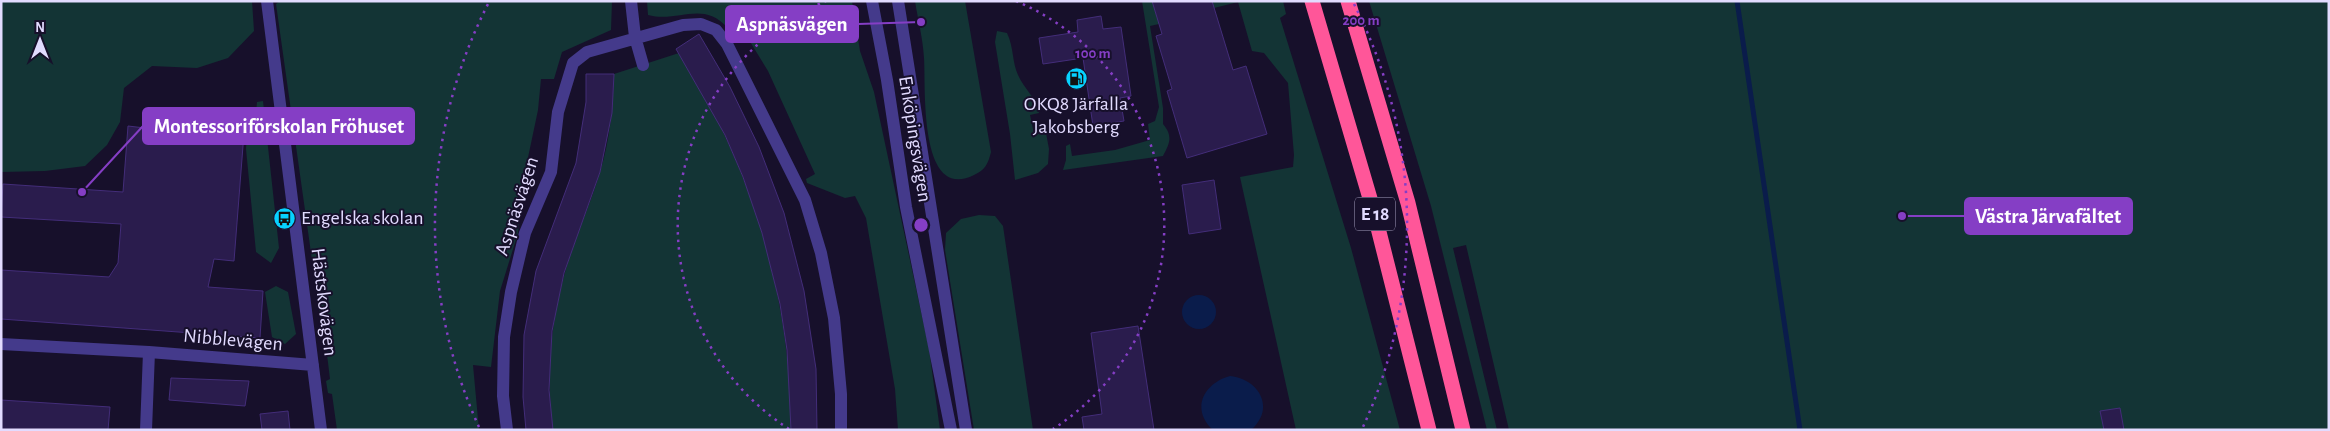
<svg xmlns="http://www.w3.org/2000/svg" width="2330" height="431" font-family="'Alegreya Sans',sans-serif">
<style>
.green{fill:#133435}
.water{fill:#0a1c4b}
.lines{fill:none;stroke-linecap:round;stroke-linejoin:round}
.stream{stroke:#0a1c4b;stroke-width:5}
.building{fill:#2a1c4d;stroke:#432d79}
.minor{stroke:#443a8b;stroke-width:12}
.highway{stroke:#ff5699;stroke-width:15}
.ring{fill:none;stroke:#853ec5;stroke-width:2.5;stroke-dasharray:2.5 5}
.labels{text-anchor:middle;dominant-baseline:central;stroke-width:4;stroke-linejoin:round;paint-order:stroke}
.shield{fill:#17102b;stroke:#a59ebf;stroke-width:1}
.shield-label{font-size:19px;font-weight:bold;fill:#e2dbff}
.poi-label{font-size:20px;fill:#e2dbff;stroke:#17102b}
.street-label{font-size:20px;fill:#e2dbff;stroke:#17102b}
.centre{fill:#853ec5;stroke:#17102b;stroke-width:2.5}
.ring-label{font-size:15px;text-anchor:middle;font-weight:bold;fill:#853ec5;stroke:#17102b;stroke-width:4;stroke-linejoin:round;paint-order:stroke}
.leader{fill:none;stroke:#853ec5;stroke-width:2}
.callout-dot{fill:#853ec5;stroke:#17102b;stroke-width:2}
.callout{fill:#853ec5;stroke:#853ec5;stroke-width:2}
.callout-label{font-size:21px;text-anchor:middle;font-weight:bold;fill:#fff}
</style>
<rect width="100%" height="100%" fill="#17102b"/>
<path class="green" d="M1 1H252L254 31 228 58 197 68 152 66 124 88 120 122 107 145 85 166 45 171 1 172Z
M280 1H612L611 30 562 52 554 79H541L538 110 522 186 518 233 500 291 491 367 473 365 479 430H337L332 394 328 393 326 381 330 379 325 338H323L276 4Z
M647 1H852L860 51 874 92 929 349 940 430H898L895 389 866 218 855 196 845 198 807 183 806 179 815 174 768 71 738 22 727 27C702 0 678 23 648 15Z
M915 1H965L991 152C988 164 985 170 974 175 918 203 926 86 924 58 923 39 918 20 915 1Z
M1142 1H1152L1159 24 1150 26 1163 108V124C1173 136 1170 143 1163 156L1063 170 1066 160V146L1070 144 1072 156 1115 150 1150 140 1148 124 1155 121 1159 107Z
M1212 1H1283L1286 14 1280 18 1351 248 1400 430H1296L1240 177 1293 167 1294 155 1288 83 1264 53 1252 51 1238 2 1214 8Z
M1369 1H2329V430H1509L1466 245 1453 248 1497 430H1487L1431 206Z
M997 31 1007 33C1014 48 1012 62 1018 75 1024 89 1037 98 1039 113L1030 115 1034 134 1046 133 1049 149 1048 164 1038 173 1015 180 1010 134 995 42Z
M679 53C694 81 712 108 725 136 768 228 791 328 791 430H553C546 378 550 326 564 276 573 240 590 207 600 172 610 140 613 107 614 74Z
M263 101 279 248 271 263 256 252 246 149 247 133 207 129 202 112 256 114 257 102Z
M979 215 995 216 1003 226 1033 430H974L945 250 946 233 961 219Z
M276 286 288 292 296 334 285 344 272 337 265 292Z"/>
<path class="water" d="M1182 312a17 17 0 1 1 34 0a17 17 0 1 1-34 0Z
M1230 376C1259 379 1276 408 1251 430H1213C1190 409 1204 383 1230 376Z"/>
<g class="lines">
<path class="stream" d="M1737 1 1800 430"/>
</g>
<path class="building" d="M1152 1H1212L1233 70 1246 66 1267 134 1187 158 1167 91 1172 89 1156 36 1162 34Z
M1101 16 1103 29 1121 27 1131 96 1120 98 1124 121 1093 126 1083 58 1043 64 1039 38 1078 32 1077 20Z
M699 34 730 87 759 147 784 213 804 291 816 369 817 430H791L787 350 780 304 762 233 743 177 725 135 676 49Z
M586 74H614L612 113 600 172 564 273 552 331 549 390 553 430H526L523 397 524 335 536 271 576 163 586 102Z
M145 123 226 128V132L244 133 234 261 214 259 208 287 263 291 260 338 1 319V270L109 277 118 263 121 224 1 217 3 184 123 192 128 126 145 128Z
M1214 180 1221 229 1189 234 1182 185Z
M1138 326 1154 430H1084L1082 417 1102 414 1091 333Z
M171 378 249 381 245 406 169 400Z
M1 400 110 407 108 430H1Z
M2120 408 2124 430H2104L2100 411Z
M288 411 290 430H262L260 414Z"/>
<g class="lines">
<path class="minor" d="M267 1 321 430
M631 1 635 37 643 65
M872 1 887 80 906 207 951 430
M898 1 966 430
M1 344 149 352 313 365
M146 430 149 352
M507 430 503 396 504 337 511 292 525 233 551 172 558 112 573 63 587 52 683 25 701 24 716 30 727 44 805 200 821 253 834 318 841 394V430"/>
<path class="highway" d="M1312 1 1374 212 1429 430
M1348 1 1408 203 1463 430"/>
</g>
<g class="ring">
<path d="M789 429A243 243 0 0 1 826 1M1016 1A243 243 0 0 1 1053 429"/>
<path d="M479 427A486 486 0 0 1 488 4M1354 4A486 486 0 0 1 1363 427"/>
</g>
<defs>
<symbol id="fuel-disc" viewBox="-11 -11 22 22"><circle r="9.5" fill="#07d2ff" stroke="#17102b"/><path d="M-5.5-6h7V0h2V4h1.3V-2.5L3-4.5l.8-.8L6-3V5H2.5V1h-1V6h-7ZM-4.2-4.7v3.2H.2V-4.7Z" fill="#111"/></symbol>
<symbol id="bus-disc" viewBox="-11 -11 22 22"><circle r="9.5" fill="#07d2ff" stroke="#17102b"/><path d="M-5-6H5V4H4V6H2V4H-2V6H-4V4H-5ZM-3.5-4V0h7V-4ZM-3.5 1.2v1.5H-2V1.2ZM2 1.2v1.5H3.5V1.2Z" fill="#111"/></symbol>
</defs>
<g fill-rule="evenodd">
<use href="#fuel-disc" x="1064" y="66" width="25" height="25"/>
<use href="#bus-disc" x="272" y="206" width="25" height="25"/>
</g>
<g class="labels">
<rect class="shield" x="1355" y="197.5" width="40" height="33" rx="4"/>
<g class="shield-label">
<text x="1375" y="214">E 18</text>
</g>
<g class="poi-label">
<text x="1076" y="104">OKQ8 Järfalla<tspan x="1076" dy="23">Jakobsberg</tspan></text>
<text x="301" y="218" text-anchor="start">Engelska skolan</text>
</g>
<g class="street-label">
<text transform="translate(915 139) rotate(81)">Enköpingsvägen</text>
<text transform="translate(517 206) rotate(-72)">Aspnäsvägen</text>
<text transform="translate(324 302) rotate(83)">Hästskovägen</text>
<text transform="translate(233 340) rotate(5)">Nibblevägen</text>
</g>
</g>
<circle cx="921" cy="225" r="8" class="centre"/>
<g class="ring-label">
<text x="1361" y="25">200 m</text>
<text x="1093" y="58">100 m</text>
</g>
<path class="leader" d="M921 22L858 24M82 192L143 126M1902 216L1965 216"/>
<g class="callout-dot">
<circle cx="921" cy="22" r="5"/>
<circle cx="82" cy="192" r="5"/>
<circle cx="1902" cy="216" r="5"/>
</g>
<g class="callout">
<rect x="726" y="6" width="132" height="36" rx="5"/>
<rect x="143" y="108" width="271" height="36" rx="5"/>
<rect x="1965" y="198" width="167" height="36" rx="5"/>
</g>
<g class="callout-label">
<text x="792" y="31">Aspnäsvägen</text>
<text x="279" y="133">Montessoriförskolan Fröhuset</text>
<text x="2048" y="223">Västra Järvafältet</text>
</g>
<rect width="2330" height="431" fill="none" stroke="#e2dbff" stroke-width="5"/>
<g transform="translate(40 40)" stroke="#17102b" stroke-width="4" paint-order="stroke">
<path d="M0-4L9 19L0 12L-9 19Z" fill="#e2dbff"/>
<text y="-8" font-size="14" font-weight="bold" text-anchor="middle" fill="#e2dbff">N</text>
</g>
</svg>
